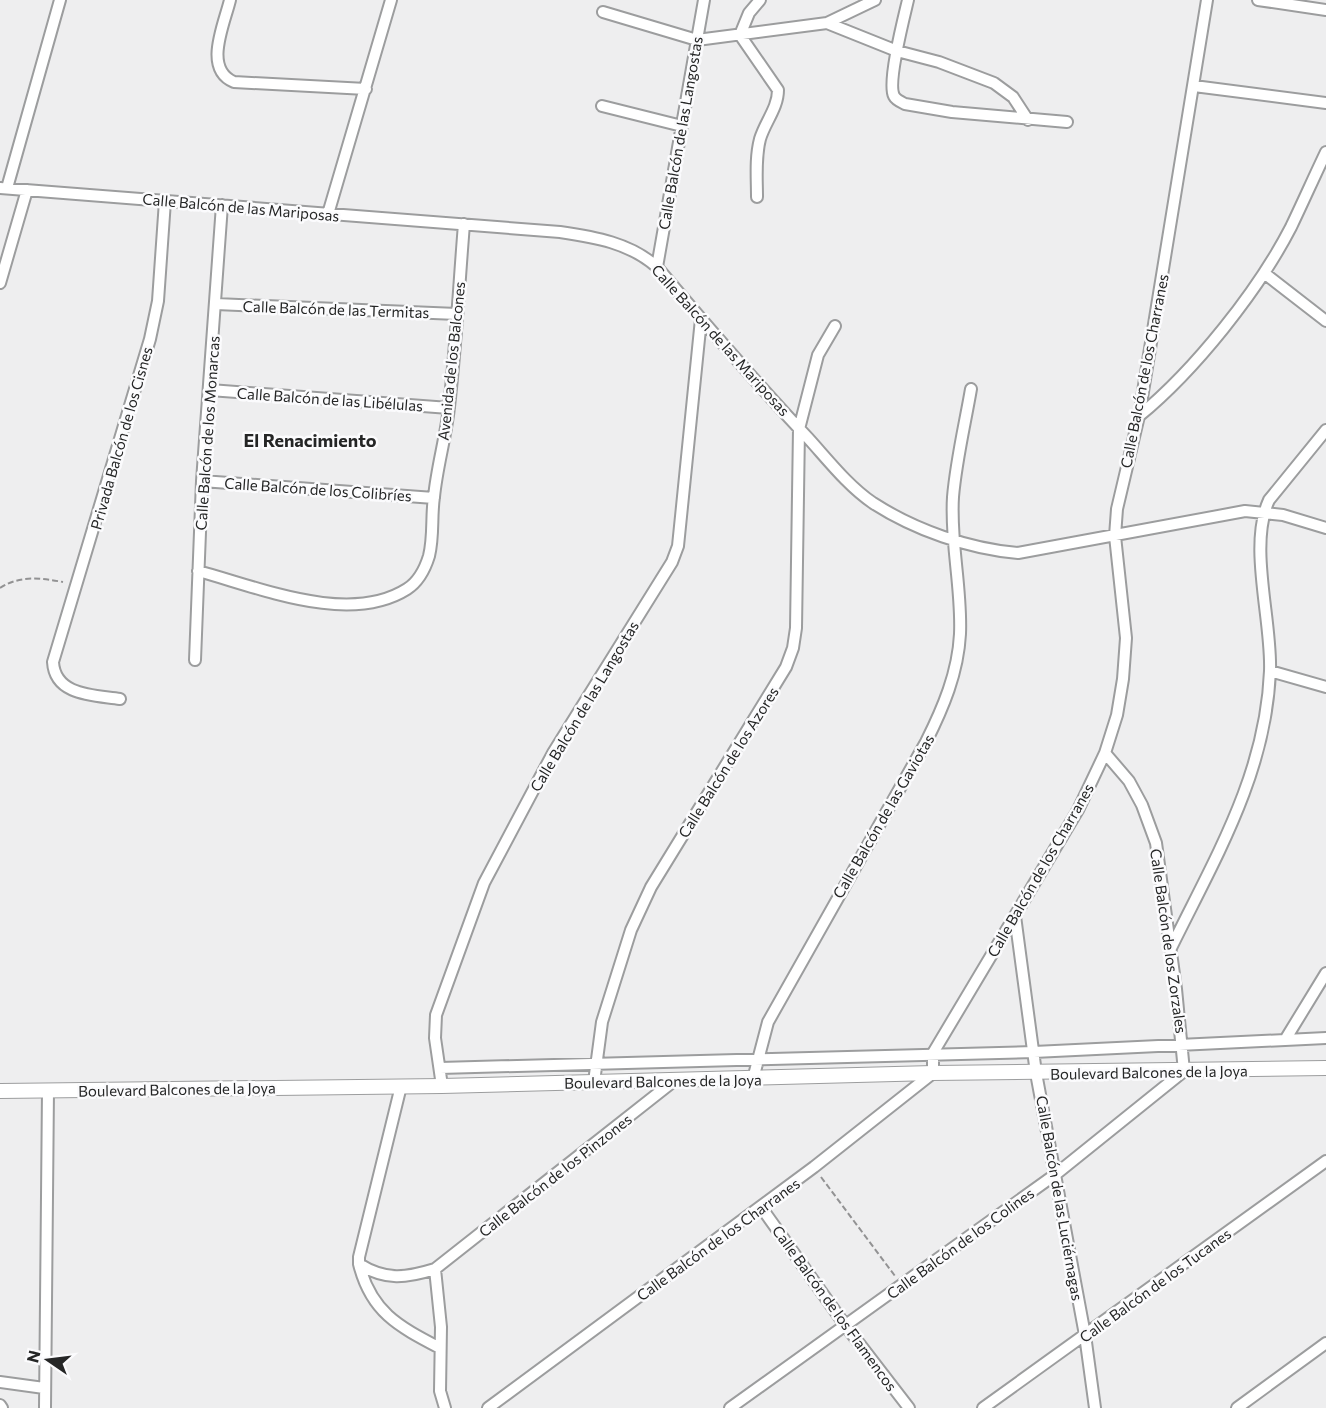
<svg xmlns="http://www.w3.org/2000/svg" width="1326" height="1408" font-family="Commissioner,sans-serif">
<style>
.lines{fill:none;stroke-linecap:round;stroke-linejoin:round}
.minor-casing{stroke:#9c9d9e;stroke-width:14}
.tertiary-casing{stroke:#9c9d9e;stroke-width:16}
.path{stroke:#929293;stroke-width:2;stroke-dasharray:6 3;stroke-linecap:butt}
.minor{stroke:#fff;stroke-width:10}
.tertiary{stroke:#fff;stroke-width:14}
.labels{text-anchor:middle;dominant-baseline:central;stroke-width:5;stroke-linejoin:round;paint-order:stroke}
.street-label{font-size:15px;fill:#252626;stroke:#fbfbfd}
.quarter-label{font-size:18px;font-weight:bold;fill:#252626;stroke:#fbfbfd}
</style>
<rect width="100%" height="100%" fill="#eeeeef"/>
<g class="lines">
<defs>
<path id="minor" d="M230 0C224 25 203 69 234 82L366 89
M908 0C904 17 887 83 894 96 896 100 901 102 905 104L952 112 1067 122
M1258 0 1326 10
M603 12 697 40 827 23 875 0
M827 23 897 51 939 62 994 83 1013 97 1028 120
M1194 86 1326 103
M602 106 682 126
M0 188 560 232C595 237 630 243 657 267 706 325 756 383 808 438 828 460 848 486 873 503 915 530 969 549 1018 553L1245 511 1283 515 1326 528
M7 188 60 0
M757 197C757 178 755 158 760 139 765 122 778 108 778 90L740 35 749 13 760 0
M328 214 391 0
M657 267 704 0
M1264 273 1326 321
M0 283 27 190
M216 304 457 314
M210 390 449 408
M1139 416C1195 370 1258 291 1291 227 1303 202 1314 177 1326 152
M202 481 434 498
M198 571C258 587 349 626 407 589 418 582 425 569 429 556 434 536 431 516 434 497 437 466 446 437 449 407 456 346 459 285 464 224
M195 660 202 481 222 205
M1270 671 1326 687
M120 699C94 695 55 696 53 662L150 339 158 301 165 201
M1015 916 1036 1073 1085 1335 1095 1408
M1171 948C1215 858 1266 774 1270 671 1272 620 1248 546 1269 500L1326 430
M1285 1040 1326 973
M440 1068 1034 1052 1326 1038
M753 1079 768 1022 926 742C943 708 958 673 960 634 962 588 950 543 953 497 956 461 965 424 971 389
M594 1082 602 1022 631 930 651 887 786 667 793 648 796 628 799 429 818 355 835 326
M401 1086 359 1257V1264C386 1281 406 1278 435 1269L675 1080
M442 1086 435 1038 436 1015 484 883 553 753 672 562 678 546 701 319
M761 1207 845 1325 909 1408
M359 1264C371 1312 398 1326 440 1348
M435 1269 441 1327 440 1391 445 1408
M0 1382 44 1388
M0 1405 2 1408
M45 1408 48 1090
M488 1408 814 1167 933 1073V1053L1078 810 1105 753 1117 715 1123 679 1126 638 1115 536 1117 509 1139 416 1207 0
M730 1408 1056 1174 1184 1071 1176 989 1156 843 1142 805 1129 781 1105 753
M983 1408 1326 1161
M1237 1408 1326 1343"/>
<path id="tertiary" d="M0 1091 442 1086 933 1073 1326 1068"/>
</defs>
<use href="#minor" class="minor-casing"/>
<use href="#tertiary" class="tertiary-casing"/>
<path class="path" d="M0 588C20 575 41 578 63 582
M821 1177 895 1276"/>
<use href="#minor" class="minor"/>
<use href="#tertiary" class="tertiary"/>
</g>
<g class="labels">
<g class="street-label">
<text transform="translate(680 133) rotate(-80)">Calle Balcón de las Langostas</text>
<text transform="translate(241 207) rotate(5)">Calle Balcón de las Mariposas</text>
<text transform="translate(336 309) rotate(2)">Calle Balcón de las Termitas</text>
<text transform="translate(721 340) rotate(48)">Calle Balcón de las Mariposas</text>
<text transform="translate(451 361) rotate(-84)">Avenida de los Balcones</text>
<text transform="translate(1144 371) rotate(-79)">Calle Balcón de los Charranes</text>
<text transform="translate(330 399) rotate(4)">Calle Balcón de las Libélulas</text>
<text transform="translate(207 433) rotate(-86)">Calle Balcón de los Monarcas</text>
<text transform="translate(121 438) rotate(-74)">Privada Balcón de los Cisnes</text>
<text transform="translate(318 489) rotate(4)">Calle Balcón de los Colibríes</text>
<text transform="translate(584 706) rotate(-59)">Calle Balcón de las Langostas</text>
<text transform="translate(728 762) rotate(-58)">Calle Balcón de los Azores</text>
<text transform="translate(883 816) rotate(-60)">Calle Balcón de las Gaviotas</text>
<text transform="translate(1040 870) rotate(-60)">Calle Balcón de los Charranes</text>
<text transform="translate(1169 941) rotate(82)">Calle Balcón de los Zorzales</text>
<text transform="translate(1149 1072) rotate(-1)">Boulevard Balcones de la Joya</text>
<text transform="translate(663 1081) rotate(-1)">Boulevard Balcones de la Joya</text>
<text transform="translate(177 1089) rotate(-1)">Boulevard Balcones de la Joya</text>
<text transform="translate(555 1175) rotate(-38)">Calle Balcón de los Pinzones</text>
<text transform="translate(1060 1198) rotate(80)">Calle Balcón de las Luciérnagas</text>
<text transform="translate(718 1239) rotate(-36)">Calle Balcón de los Charranes</text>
<text transform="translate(960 1243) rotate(-36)">Calle Balcón de los Colines</text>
<text transform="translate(1155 1285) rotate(-36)">Calle Balcón de los Tucanes</text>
<text transform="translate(835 1308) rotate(54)">Calle Balcón de los Flamencos</text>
</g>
<g class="quarter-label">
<text x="310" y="440">El Renacimiento</text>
</g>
</g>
<g transform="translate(48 1360) rotate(284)" stroke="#fbfbfd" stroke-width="4.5" paint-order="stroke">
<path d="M0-4.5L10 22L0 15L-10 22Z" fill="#252626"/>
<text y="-9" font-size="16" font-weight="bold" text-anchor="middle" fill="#252626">N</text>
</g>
</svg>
